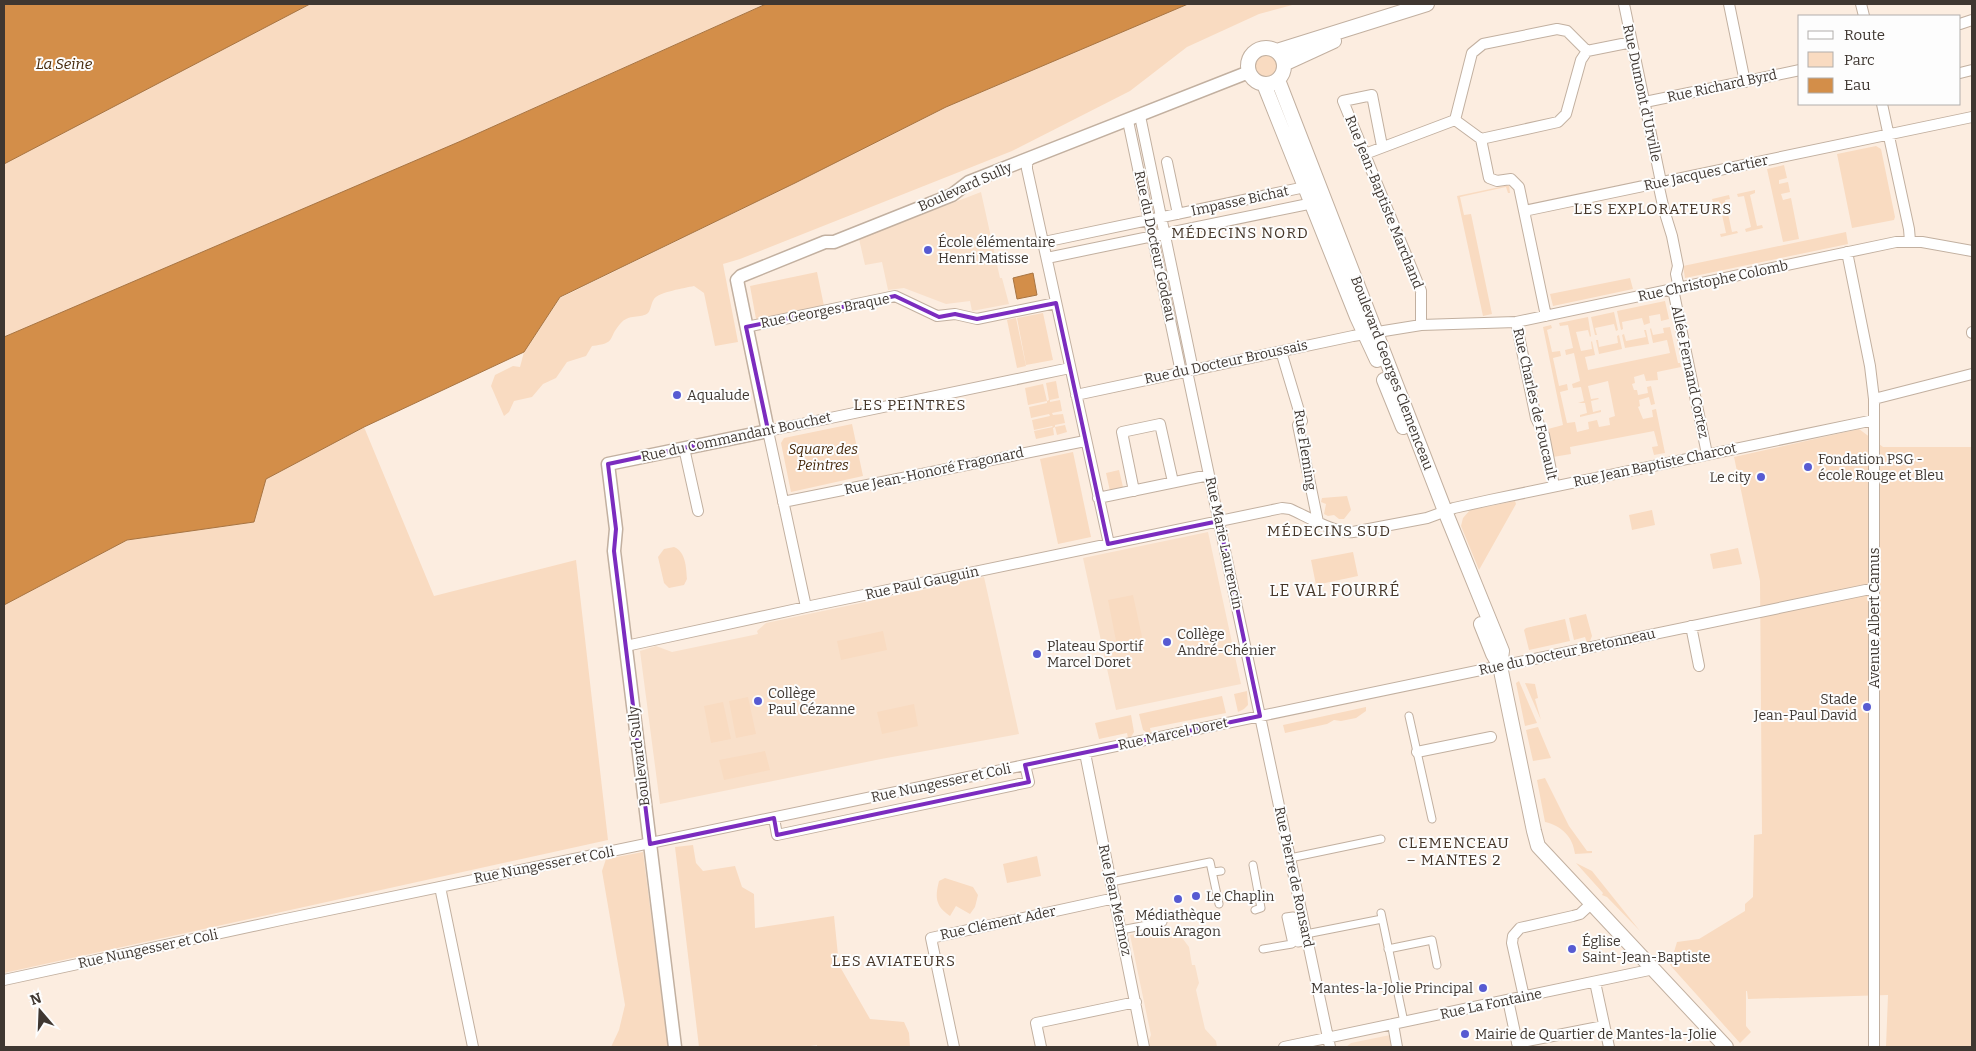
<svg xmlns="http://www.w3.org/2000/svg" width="1976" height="1051" font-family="Bitter,serif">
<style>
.built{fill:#f9e0ca}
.green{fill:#f9dbc1}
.water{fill:#d38e49;stroke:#a77442}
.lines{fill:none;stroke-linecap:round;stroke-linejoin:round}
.pedestrian-casing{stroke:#c2b0a0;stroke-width:9}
.minor-casing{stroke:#c2b0a0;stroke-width:12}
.tertiary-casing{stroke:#c2b0a0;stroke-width:15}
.secondary-casing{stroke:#c2b0a0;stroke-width:16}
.pedestrian{stroke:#fff;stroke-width:7}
.minor{stroke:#fff;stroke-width:10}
.tertiary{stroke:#fff;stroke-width:12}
.secondary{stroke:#fff;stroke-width:14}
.marked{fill:none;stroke:#7b2cbf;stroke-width:4;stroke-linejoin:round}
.poi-dot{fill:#575bd2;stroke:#fdfdfd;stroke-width:2}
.labels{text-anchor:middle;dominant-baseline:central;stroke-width:4;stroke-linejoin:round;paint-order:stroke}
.street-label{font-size:14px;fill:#3f3731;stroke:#fdfdfd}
.poi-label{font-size:14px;fill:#3f3731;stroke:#fdfdfd;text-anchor:start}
.park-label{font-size:14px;font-style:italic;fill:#46290b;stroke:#fdfdfd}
.water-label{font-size:15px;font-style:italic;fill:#45290b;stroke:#fdfdfd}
.neighbourhood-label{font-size:15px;letter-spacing:1px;fill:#443528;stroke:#fdfdfd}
.quarter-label{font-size:16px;letter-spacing:1px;fill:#443528;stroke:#fdfdfd}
</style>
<rect width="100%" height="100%" fill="#fcede0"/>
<path class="built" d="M981 192 1000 278H1002L1009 304 972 311 970 301 946 304 904 288 888 290 882 262 865 265 859 239Z
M1208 532 1241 684 1116 710 1083 558Z
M984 577 1019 734 881 759 660 804 640 651 656 646 672 652 758 634 757 631 766 623Z
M1164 929 1180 935 1189 947 1192 965H1195L1199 983 1196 990 1205 1029 1216 1041 1217 1047H1150L1149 1040 1151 1035 1130 935Z
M1390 1035 1393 1047H1346L1351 1043Z"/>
<path class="green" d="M310 4H766L461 141 4 337V164Z
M1188 4H1296L1259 14 1187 47 1130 91 1012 151 740 259 723 264 738 342 715 346 704 293 694 286C685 288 659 292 654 299 651 303 651 310 648 313 641 319 629 313 620 324 607 339 617 343 592 346L586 356 567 362 556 378 543 384 532 397 514 401 509 412 504 416 491 386 495 375 513 366 520 367 524 352 560 298 795 183 946 107Z
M1252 65a13 13 0 1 1 26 0a13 13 0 1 1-26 0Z
M1876 146 1881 149 1895 217 1894 220 1852 228 1837 154Z
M1784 165 1787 178 1779 180V184L1788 182 1790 192 1781 194 1783 200 1791 198 1799 239 1783 242 1767 169Z
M1509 185 1510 193H1508L1506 187 1460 197 1464 215 1471 214 1492 314 1483 316 1457 196Z
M1755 190V193L1750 195 1757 226 1762 225 1763 228 1746 232 1745 229 1751 227 1744 196 1738 197 1737 194Z
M1729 195 1730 199 1725 200 1732 232 1737 231 1738 233 1721 237 1720 234 1726 233 1719 201 1713 202 1712 199Z
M1846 232 1848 244 1685 278 1683 266Z
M817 272 824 306 756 319 750 286Z
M1630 278 1633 289 1553 306 1550 294Z
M1665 301 1669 319 1661 321 1660 314 1649 316 1650 323 1644 325 1642 318 1622 322 1623 329 1621 330 1617 311Z
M1614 312 1618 330 1616 331 1614 324 1595 328 1597 335H1595L1591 317Z
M1043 313 1053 360 1026 365 1017 318Z
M1588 317 1591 336 1590 337 1588 330 1576 332 1581 351 1592 349 1591 342 1592 341 1595 355 1585 357 1588 370 1670 353 1667 340 1653 343 1650 329 1651 328 1653 335 1664 333 1663 328 1670 327 1678 363H1680L1681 367 1657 372 1658 380 1646 381 1644 374 1634 377 1635 383 1632 384 1634 390H1637L1638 395 1648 393 1647 387 1651 386 1655 404 1651 405 1649 397 1639 400 1640 406 1638 407 1643 419 1653 417 1652 410 1656 409 1665 453 1654 455 1652 447 1658 446 1654 431 1570 447 1571 454 1553 457 1548 429 1563 425 1543 327 1551 325 1552 328 1547 330 1552 352 1560 351 1561 356 1553 358 1559 386 1567 384 1568 390 1560 392 1567 423 1575 422 1577 432 1589 429 1588 422 1597 420 1599 427 1610 425 1609 418 1615 416 1608 381 1588 386 1591 399 1598 398 1599 399 1591 401 1593 412 1601 410V412L1580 417V415L1587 413 1585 403H1578L1584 401 1581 387 1573 388 1572 384 1580 381 1574 353 1566 355 1565 350 1573 348 1568 325 1560 326 1559 323Z
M1016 318 1026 366 1017 368 1007 320Z
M1644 330H1646L1649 344 1625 348 1622 335 1624 334 1626 341 1646 337Z
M1619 335 1622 349 1599 354 1596 340H1598L1599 347 1618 343 1617 336Z
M1056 381 1059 398 1050 400V402L1060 400 1062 411 1052 413 1053 415 1063 414 1065 423 1055 425V427L1065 425 1067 432 1057 435 1055 427 1053 428 1054 435 1036 439 1034 431 1053 427 1052 426 1034 430 1032 420 1050 416 1049 414 1031 418 1029 407 1047 403V401L1028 405 1025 388 1043 384 1047 401 1049 400 1046 383Z
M852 424 863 476 791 492 781 443 784 438Z
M364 427 434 596 576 560 608 840 4 973V605L127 540 254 522 266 479Z
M1859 429 1883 447H1972V1047H1886L1888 995 1748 999 1747 991H1746V1026L1751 1032 1740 1043 1670 965 1677 942 1699 939 1745 911V904L1753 897 1754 835 1762 834 1760 581 1734 457Z
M1073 452 1091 537 1058 544 1040 459Z
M1119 470 1123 487 1110 491 1106 473Z
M1347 496 1351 510 1344 519H1339L1334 515 1328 516 1324 514 1326 504 1321 502 1322 498Z
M1515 501 1516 504 1479 570 1461 526 1463 518 1470 510Z
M1652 510 1655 525 1632 530 1629 515Z
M674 547C686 552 686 567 687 579L684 585 669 588 664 583 658 557 664 549Z
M1738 548 1742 564 1713 569 1710 554Z
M1353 552 1358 576 1316 585 1311 560Z
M1133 595 1144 646 1118 651 1108 600Z
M1586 614 1592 636 1590 641 1587 643 1585 637 1574 640 1569 618Z
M1565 619 1570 641 1529 650 1524 630 1526 628Z
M883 631 887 650 841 660 837 641Z
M1519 681 1537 723 1525 726 1516 683Z
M1525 683 1535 684 1538 698 1535 699 1541 720Z
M1247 691 1248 705 1244 709 1238 712 1234 694Z
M1222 696 1226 713 1150 728 1151 734 1150 735 1143 730 1139 714Z
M748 697 756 734 736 738 729 701Z
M723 702 731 739 711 743 704 706Z
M914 704 918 726 882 734 877 712Z
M1366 707V711L1356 718 1341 721 1334 720 1327 724 1285 733 1283 725Z
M1131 715 1134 732 1131 737 1128 738 1127 733 1099 739 1095 723Z
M1538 727 1551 758 1533 761 1526 730Z
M765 751 770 770 724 780 719 760Z
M1545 778 1569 826 1587 851H1592V853L1575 854C1573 837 1562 826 1545 822L1537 780Z
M693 845 696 863 703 871 735 866 742 887 754 894 755 928 834 916 839 965 870 1019 904 1022 909 1033 910 1047H817V1045L804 1047H699L675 847Z
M643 852 668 1047H611L619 1030 625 1005 602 871 606 859Z
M1037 856 1041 876 1007 883 1003 864Z
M1576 863 1592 871 1640 931 1607 897 1602 895 1603 893Z
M945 878 973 887 978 895 975 907 970 914 956 906 950 916C935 906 935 897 939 881Z"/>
<path class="water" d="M4 4H310L4 164Z
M766 4H1188L946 107 795 183 560 297 524 352 364 427 266 479 254 522 127 540 4 605V337L461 141Z
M1033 273 1037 295 1017 299 1013 278Z"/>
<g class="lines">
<defs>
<path id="pedestrian" d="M1409 716 1432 819
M1290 858 1381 839
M1253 865 1261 908 1255 910
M1213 872 1221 871
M1111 882 1210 862 1219 904
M1381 913 1404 1022
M1121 930 1163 922
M1306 934 1382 919
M1263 949 1292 944 1286 917 1293 916 1298 943 1308 941
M1388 949 1432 940 1437 965"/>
<path id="minor" d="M1624 4 1661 182
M1729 4 1745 82
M1861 4 1864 16
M1960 24 1972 20
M1960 73 1972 70
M1645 102 1800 70
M1882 104 1909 229 1910 241
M1140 116 1193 370
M1455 120 1481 139 1558 122 1566 114 1581 60 1587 51 1632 42
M1455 120 1472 53 1483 44 1557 29 1567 31 1587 51
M1128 121 1181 372
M1481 139 1489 178 1497 181 1511 179 1519 187 1546 316
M1382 146 1372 95 1343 101 1421 291V325
M1365 154 1455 120
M1031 158 1027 163V169L1109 544
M1167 162 1178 214
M1658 183 1664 210 1672 236 1678 266 1676 274 1679 288
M1524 211 1972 117
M1044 242 1310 186
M1847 252 1870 366 1874 399V1047
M1047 258 1318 202
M1673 289 1707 454
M1516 322 1536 418 1544 435 1554 486
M746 327 895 296 937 316 955 314 977 319 1056 303
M1972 332V333
M1281 351 1302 421 1298 425 1318 522
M1187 371 1330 1047
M1076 395 1353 336 1421 325 1516 322 1896 242H1922L1972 251
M1874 399 1972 374
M684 448 698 511
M1134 491 1122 432 1160 424 1173 482
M1098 498 1209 475
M783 502 1085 441
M806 607 768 431 1070 368
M1691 626 1699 666
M626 646 806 607 1282 508 1290 509C1306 516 1336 534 1353 532L1427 518 1454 508 1490 500 1874 420
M1417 752 1491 737
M1085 753 1144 1047
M774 818 777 835 1029 782 1025 765
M440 887 473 1047
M4 980 281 920 1875 588
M1595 982 1609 1047
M1524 997 1512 943 1513 936 1520 928 1573 916 1580 914 1592 903
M1508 1000 1518 1047
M1393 1024 1397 1047
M1517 1043 1604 1026
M954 1047 931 938 1115 898
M1041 1047 1036 1023 1136 1002
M1284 1047 1654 969"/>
<path id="tertiary" d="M675 1047 614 551 616 529 608 464 768 431 737 280 741 276 825 242H834L952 195 969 182 1249 72"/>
<path id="secondary" d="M1248 66a18 18 0 1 1 36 0a18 18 0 1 1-36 0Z
M1277 51 1427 4
M1284 64 1334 41
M1278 80 1445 511 1502 651 1500 666 1534 831 1538 846 1726 1047
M1264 84 1357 317 1377 360
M1384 380 1403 427
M1481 624 1493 654 1500 666"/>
</defs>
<use href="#pedestrian" class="pedestrian-casing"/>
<use href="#minor" class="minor-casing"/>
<use href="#tertiary" class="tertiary-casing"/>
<use href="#secondary" class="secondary-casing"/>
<use href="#pedestrian" class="pedestrian"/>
<use href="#minor" class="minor"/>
<use href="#tertiary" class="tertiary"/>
<use href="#secondary" class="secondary"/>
</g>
<path class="marked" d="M895 296 939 317 955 314 977 319 1056 303 1108 544 1219 521 1260 716 1025 765 1029 782 777 835 774 818 650 844 614 551 616 529 608 464 768 430 746 327Z"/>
<g class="poi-dot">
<circle cx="928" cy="250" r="5"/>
<circle cx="677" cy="395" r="5"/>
<circle cx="1808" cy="467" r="5"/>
<circle cx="1761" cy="477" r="5"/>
<circle cx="1167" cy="642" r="5"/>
<circle cx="1037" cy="654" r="5"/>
<circle cx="758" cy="701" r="5"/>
<circle cx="1867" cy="707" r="5"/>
<circle cx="1196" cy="896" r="5"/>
<circle cx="1178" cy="899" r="5"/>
<circle cx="1572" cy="949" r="5"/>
<circle cx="1483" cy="988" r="5"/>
<circle cx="1465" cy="1034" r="5"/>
</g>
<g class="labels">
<g class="street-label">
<text transform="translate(1722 86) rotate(-12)">Rue Richard Byrd</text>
<text transform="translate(1642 93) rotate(78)">Rue Dumont d'Urville</text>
<text transform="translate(1706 173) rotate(-12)">Rue Jacques Cartier</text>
<text transform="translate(965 187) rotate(-24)">Boulevard Sully</text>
<text transform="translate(1240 201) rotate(-12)">Impasse Bichat</text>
<text transform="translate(1384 202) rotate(68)">Rue Jean-Baptiste Marchand</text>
<text transform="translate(1155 246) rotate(78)">Rue du Docteur Godeau</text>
<text transform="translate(1713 281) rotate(-12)">Rue Christophe Colomb</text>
<text transform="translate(825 311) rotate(-11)">Rue Georges Braque</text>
<text transform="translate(1226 362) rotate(-12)">Rue du Docteur Broussais</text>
<text transform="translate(1690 372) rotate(78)">Allée Fernand Cortez</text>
<text transform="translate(1392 373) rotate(69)">Boulevard Georges Clemenceau</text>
<text transform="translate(1535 404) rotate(77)">Rue Charles de Foucault</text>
<text transform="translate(736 437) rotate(-12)">Rue du Commandant Bouchet</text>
<text transform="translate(1305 450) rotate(81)">Rue Fleming</text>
<text transform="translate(1655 465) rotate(-12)">Rue Jean Baptiste Charcot</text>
<text transform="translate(934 471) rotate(-12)">Rue Jean-Honoré Fragonard</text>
<text transform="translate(1224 543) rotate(78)">Rue Marie Laurencin</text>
<text transform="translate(922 583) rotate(-12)">Rue Paul Gauguin</text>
<text transform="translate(1874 618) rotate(-90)">Avenue Albert Camus</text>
<text transform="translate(1567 652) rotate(-12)">Rue du Docteur Bretonneau</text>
<text transform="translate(1173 734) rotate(-12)">Rue Marcel Doret</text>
<text transform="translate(639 756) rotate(-97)">Boulevard Sully</text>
<text transform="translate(941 783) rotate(-12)">Rue Nungesser et Coli</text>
<text transform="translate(544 865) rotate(-11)">Rue Nungesser et Coli</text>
<text transform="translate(1294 877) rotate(78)">Rue Pierre de Ronsard</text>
<text transform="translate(1115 900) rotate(78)">Rue Jean Mermoz</text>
<text transform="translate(998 923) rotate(-12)">Rue Clément Ader</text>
<text transform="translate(148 949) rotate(-12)">Rue Nungesser et Coli</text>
<text transform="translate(1491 1004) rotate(-12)">Rue La Fontaine</text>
</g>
<g class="poi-label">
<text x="938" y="242">École élémentaire<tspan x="938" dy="16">Henri Matisse</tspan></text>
<text x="687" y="395">Aqualude</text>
<text x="1818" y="459">Fondation PSG -<tspan x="1818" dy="16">école Rouge et Bleu</tspan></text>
<text x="1751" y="477" text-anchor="end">Le city</text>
<text x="1177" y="634">Collège<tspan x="1177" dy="16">André-Chénier</tspan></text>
<text x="1047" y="646">Plateau Sportif<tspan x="1047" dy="16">Marcel Doret</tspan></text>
<text x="768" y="693">Collège<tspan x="768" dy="16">Paul Cézanne</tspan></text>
<text x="1857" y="699" text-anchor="end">Stade<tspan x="1857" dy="16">Jean-Paul David</tspan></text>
<text x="1206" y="896">Le Chaplin</text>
<text x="1178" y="915" text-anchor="middle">Médiathèque<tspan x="1178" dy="16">Louis Aragon</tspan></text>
<text x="1582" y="941">Église<tspan x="1582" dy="16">Saint-Jean-Baptiste</tspan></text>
<text x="1473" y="988" text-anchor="end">Mantes-la-Jolie Principal</text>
<text x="1475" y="1034">Mairie de Quartier de Mantes-la-Jolie</text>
</g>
<g class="park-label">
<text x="823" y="449">Square des<tspan x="823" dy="16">Peintres</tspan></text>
</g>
<g class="water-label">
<text x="64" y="64">La Seine</text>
</g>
<g class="neighbourhood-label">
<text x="1653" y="209">LES EXPLORATEURS</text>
<text x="1240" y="233">MÉDECINS NORD</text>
<text x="910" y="405">LES PEINTRES</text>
<text x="1329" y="531">MÉDECINS SUD</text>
<text x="1454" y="843">CLEMENCEAU<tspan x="1454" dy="17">– MANTES 2</tspan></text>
<text x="894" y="961">LES AVIATEURS</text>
</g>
<g class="quarter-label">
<text x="1335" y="590">LE VAL FOURRÉ</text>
</g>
</g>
<rect width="1976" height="1051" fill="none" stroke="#3f3731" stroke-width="10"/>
<rect x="1798" y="15" width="162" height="90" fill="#fdfdfd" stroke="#b1aeab"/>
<rect x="1808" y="31" width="25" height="8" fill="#ffffff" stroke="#b1aeab"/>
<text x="1844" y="40" font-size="15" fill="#3f3731">Route</text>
<rect x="1808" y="52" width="25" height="15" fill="#f9dbc1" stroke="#b1aeab"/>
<text x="1844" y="65" font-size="15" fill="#3f3731">Parc</text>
<rect x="1808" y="78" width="25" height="15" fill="#d38e49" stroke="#b1aeab"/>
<text x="1844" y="90" font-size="15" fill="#3f3731">Eau</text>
<g transform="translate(40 1011) rotate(341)" stroke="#fdfdfd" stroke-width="4" paint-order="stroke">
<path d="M0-4L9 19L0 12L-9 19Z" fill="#3f3731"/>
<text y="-8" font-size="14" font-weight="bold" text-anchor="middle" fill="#3f3731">N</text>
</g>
</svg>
